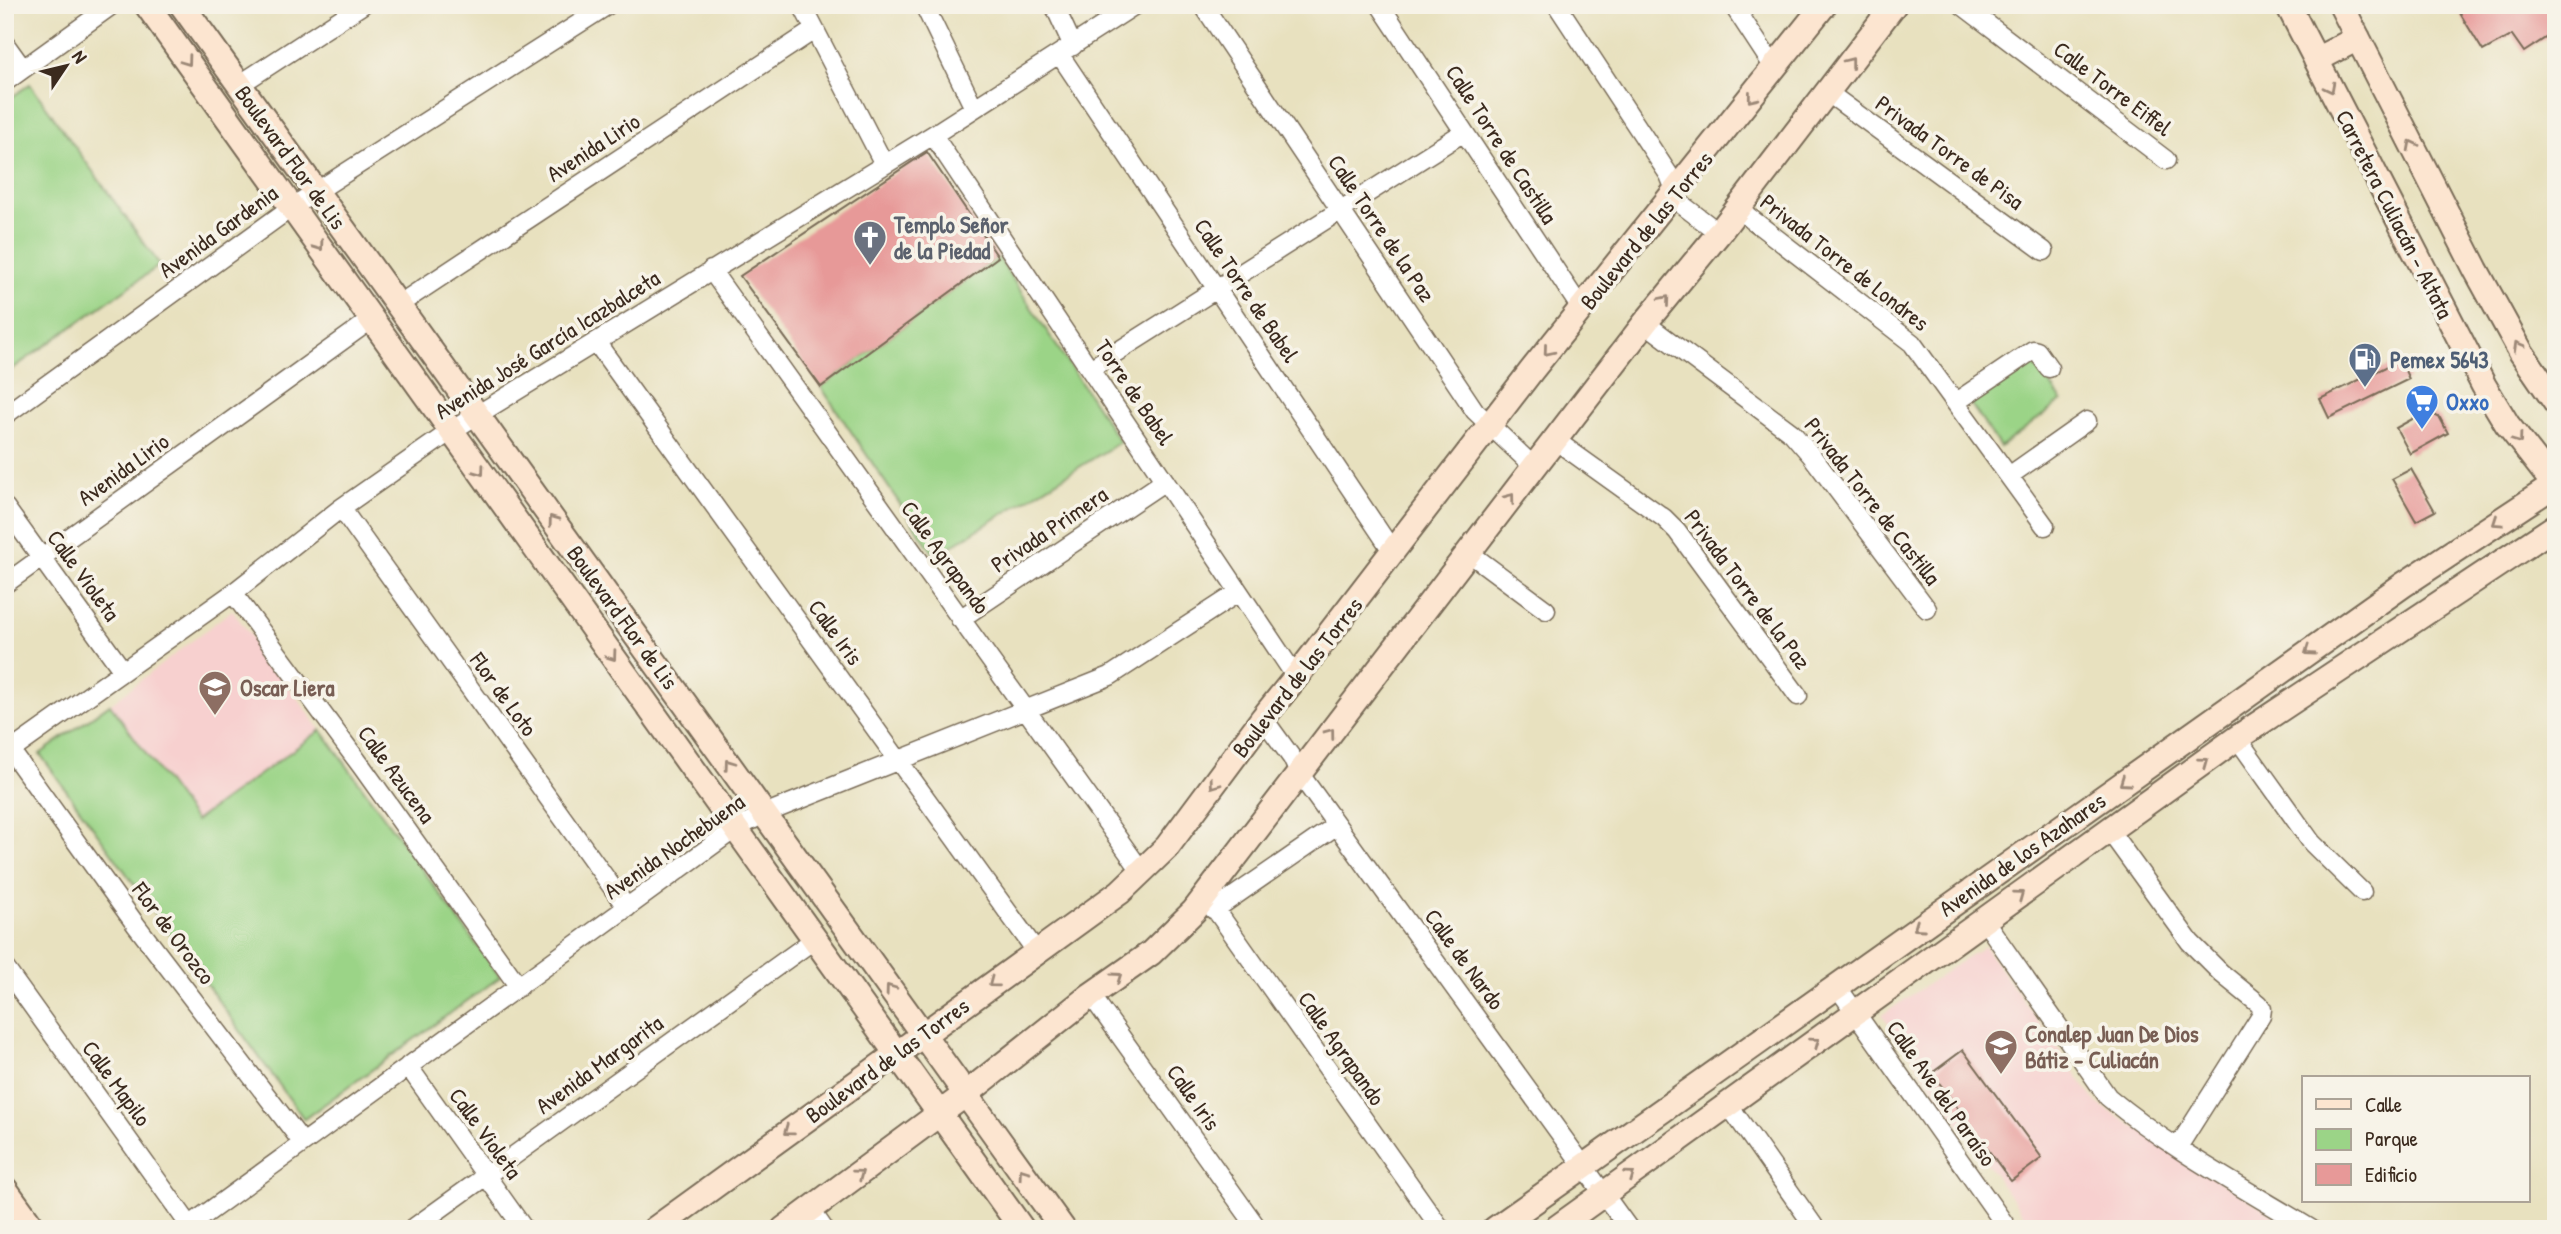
<svg xmlns="http://www.w3.org/2000/svg" width="2561" height="1234" font-family="'Patrick Hand',sans-serif">
<style>
.built{fill:#f7d0cf}
.green{fill:#9bd487;stroke:#6b7f52;stroke-width:2}
.building{fill:#e79998}
.lines{fill:none;stroke-linecap:round;stroke-linejoin:round}
.street-casing{stroke:#786a56;stroke-width:21}
.secondary-casing{stroke:#786a56;stroke-width:28}
.street{stroke:#fff;stroke-width:18}
.secondary{stroke:#fce5d0;stroke-width:24}
.oneway{stroke:#9c8877}
.labels{text-anchor:middle;dominant-baseline:central;stroke-width:7;stroke-linejoin:round;paint-order:stroke}
.street-label{font-size:23px;fill:#3b2a1e;stroke:#f7f3e8}
.worship-label{font-size:23px;font-weight:bold;fill:#5b616d;stroke:#f7f3e8;text-anchor:start}
.service-label{font-size:23px;font-weight:bold;fill:#4e5e75;stroke:#f7f3e8;text-anchor:start}
.shop-label{font-size:23px;font-weight:bold;fill:#366cbe;stroke:#f7f3e8;text-anchor:start}
.education-label{font-size:23px;font-weight:bold;fill:#785e54;stroke:#f7f3e8;text-anchor:start}
</style>
<rect width="100%" height="100%" fill="#f7f3e8"/>
<filter id="ink" filterUnits="userSpaceOnUse"><feTurbulence type="fractalNoise" baseFrequency=".0143" numOctaves="2"/><feDisplacementMap in="SourceGraphic" scale="14" xChannelSelector="R" yChannelSelector="G"/><feConvolveMatrix kernelMatrix="1 2 1 2 8 2 1 2 1" color-interpolation-filters="sRGB"/></filter>
<filter id="wash" filterUnits="userSpaceOnUse"><feTurbulence type="fractalNoise" baseFrequency=".00686" numOctaves="4" result="noise"/><feDisplacementMap in="SourceGraphic" scale="28" xChannelSelector="R" yChannelSelector="G"/><feGaussianBlur stdDeviation="1.57" result="paint"/><feColorMatrix in="noise" values="0 0 0 0 0 0 0 0 0 0 0 0 0 0 0 0 0 1.4 0 .05"/><feComposite in="paint" operator="in"/></filter>
<g filter="url(#wash)">
<rect width="100%" height="100%" fill="#e8e1bf"/>
<path class="built" d="M232 610 321 730 195 821 110 704Z
M1984 946 2097 1103 2296 1229H2033L1882 1015Z"/>
<path class="green" d="M30 84 160 265 5 374V102Z
M998 257 1120 442 935 556 821 387Z
M2030 355 2062 401 2000 447 1968 400Z
M110 704 195 821 321 730 500 977 304 1119 40 754Z"/>
<g id="blocks">
<path class="building" d="M2455 5H2556V31L2524 52 2512 35 2483 51Z
M927 152 998 257 821 387 740 276Z
M2400 360 2409 379 2329 418 2320 399Z
M2427 411 2440 418 2448 433 2410 454 2396 428Z
M2411 469 2435 511 2416 521 2392 479Z
M1963 1050 2042 1158 2011 1181 1932 1073Z"/>
</g>
</g>
<g filter="url(#ink)">
<use href="#blocks" fill-opacity="0" stroke="#786a56" stroke-width="2"/>
<g class="lines">
<defs>
<path id="street" d="M802 5 884 164
M924 5 974 108
M1054 5 1073 46
M1203 5 1475 411 1534 467
M1380 5 1582 310
M1557 5 1669 175 1681 204 1719 233
M1733 5 1775 69
M1962 5 2166 160
M5 44 23 69
M1060 55 1393 552
M5 82 112 5
M239 85 362 5
M1827 92 2044 251
M933 135 1296 677
M1737 208 1912 343 2045 526
M711 270 1142 872
M398 305 814 30
M1645 323 1792 433 1811 455 1927 609
M596 342 1036 951
M1090 369 1464 132
M1956 402 2033 350 2037 351 2049 368
M5 415 292 207 608 5
M1555 440 1664 518 1677 531 1798 696
M2009 476 2087 421
M5 507 123 671
M341 508 627 908
M1468 552 1546 610
M5 584 372 319
M233 593 362 767 519 987
M960 619 1165 481
M1263 718 1292 758 1299 773 1629 1229
M2237 738 2312 843 2362 892
M11 751 136 925 302 1142
M5 755 233 593 341 508 451 431 933 135 1135 5
M2109 830 2190 942 2221 973 2259 1004 2262 1009 2261 1016 2178 1147
M1206 896 1441 1229
M1214 910 1337 825
M1984 920 2108 1097C2169 1148 2242 1187 2311 1229
M5 968 190 1226
M1836 985 2008 1229
M1091 995 1258 1229
M408 1066 524 1229
M1728 1104 1816 1229
M810 1209 824 1229
M185 1229 736 828 764 814 1110 676 1239 592
M412 1229 815 939"/>
<path id="secondary" d="M147 5 1022 1229
M182 5 1063 1229
M2288 5 2484 386 2507 424 2556 487
M2341 5 2476 270 2521 352 2556 403
M2316 60 2358 38
M5 1189 34 1229
M655 1229 1120 892 1167 847 1263 718 1296 677 1532 370 1824 5
M784 1229 966 1094 1091 995 1151 953 1194 911 1534 467 1645 323 1719 233 1894 5
M1495 1229 2403 585 2556 484
M1555 1229 2237 738 2556 526"/>
</defs>
<use href="#street" class="street-casing"/>
<use href="#secondary" class="secondary-casing"/>
<use href="#street" class="street"/>
<use href="#secondary" class="secondary"/>
</g>
<defs><path id="oneway-chevron" d="M-2-3.5L2.5 0L-2 3.5" fill="none" stroke-width="1.6" stroke-linecap="round" stroke-linejoin="round" transform="scale(1.75)"/></defs>
<g class="oneway">
<use href="#oneway-chevron" transform="translate(187 61) rotate(54)"/>
<use href="#oneway-chevron" transform="translate(1850 62) rotate(-52)"/>
<use href="#oneway-chevron" transform="translate(2330 88) rotate(63)"/>
<use href="#oneway-chevron" transform="translate(1752 98) rotate(129)"/>
<use href="#oneway-chevron" transform="translate(2412 145) rotate(-117)"/>
<use href="#oneway-chevron" transform="translate(319 246) rotate(54)"/>
<use href="#oneway-chevron" transform="translate(1665 300) rotate(-50)"/>
<use href="#oneway-chevron" transform="translate(2518 346) rotate(-120)"/>
<use href="#oneway-chevron" transform="translate(1548 351) rotate(130)"/>
<use href="#oneway-chevron" transform="translate(2518 439) rotate(54)"/>
<use href="#oneway-chevron" transform="translate(480 471) rotate(54)"/>
<use href="#oneway-chevron" transform="translate(1510 498) rotate(-53)"/>
<use href="#oneway-chevron" transform="translate(553 520) rotate(-126)"/>
<use href="#oneway-chevron" transform="translate(2497 522) rotate(146)"/>
<use href="#oneway-chevron" transform="translate(2309 651) rotate(145)"/>
<use href="#oneway-chevron" transform="translate(612 656) rotate(54)"/>
<use href="#oneway-chevron" transform="translate(1330 733) rotate(-53)"/>
<use href="#oneway-chevron" transform="translate(2204 762) rotate(-36)"/>
<use href="#oneway-chevron" transform="translate(729 764) rotate(-126)"/>
<use href="#oneway-chevron" transform="translate(2124 782) rotate(145)"/>
<use href="#oneway-chevron" transform="translate(1214 784) rotate(126)"/>
<use href="#oneway-chevron" transform="translate(2019 895) rotate(-36)"/>
<use href="#oneway-chevron" transform="translate(1918 927) rotate(145)"/>
<use href="#oneway-chevron" transform="translate(1117 977) rotate(-35)"/>
<use href="#oneway-chevron" transform="translate(993 983) rotate(143)"/>
<use href="#oneway-chevron" transform="translate(890 989) rotate(-126)"/>
<use href="#oneway-chevron" transform="translate(1815 1042) rotate(-36)"/>
<use href="#oneway-chevron" transform="translate(788 1131) rotate(144)"/>
<use href="#oneway-chevron" transform="translate(1023 1173) rotate(-126)"/>
<use href="#oneway-chevron" transform="translate(859 1174) rotate(-36)"/>
<use href="#oneway-chevron" transform="translate(1630 1175) rotate(-36)"/>
</g>
</g>
<defs>
<symbol id="church-pin" viewBox="-11 -11 22 30"><path d="M0 17L-7.5 6A9.5 9.5 0 1 1 7.5 6Z" fill="#6b7280" stroke="#f7f3e8"/><path d="M-1.2-6h2.4v3.5h3.3v2.4h-3.3V6h-2.4V-.1h-3.3v-2.4h3.3Z" fill="#fff"/></symbol>
<symbol id="fuel-pin" viewBox="-11 -11 22 30"><path d="M0 17L-7.5 6A9.5 9.5 0 1 1 7.5 6Z" fill="#5c6f8a" stroke="#f7f3e8"/><path d="M-5.5-6h7V0h2V4h1.3V-2.5L3-4.5l.8-.8L6-3V5H2.5V1h-1V6h-7ZM-4.2-4.7v3.2H.2V-4.7Z" fill="#fff"/></symbol>
<symbol id="supermarket-pin" viewBox="-11 -11 22 30"><path d="M0 17L-7.5 6A9.5 9.5 0 1 1 7.5 6Z" fill="#3f7fe0" stroke="#f7f3e8"/><path d="M-6-5.5h2.5l.6 2H6L4.5 2H-2.5L-4.4-4H-6ZM-1.5 3.2a1.3 1.3 0 1 0 .1 0ZM3 3.2a1.3 1.3 0 1 0 .1 0Z" fill="#fff"/></symbol>
<symbol id="school-pin" viewBox="-11 -11 22 30"><path d="M0 17L-7.5 6A9.5 9.5 0 1 1 7.5 6Z" fill="#8d6e63" stroke="#f7f3e8"/><path d="M0-5L7-2L0 1L-7-2ZM-4 1L0 2.5L4 1V4Q0 6-4 4Z" fill="#fff"/></symbol>
</defs>
<g fill-rule="evenodd">
<use href="#church-pin" x="851" y="218" width="38" height="52"/>
<use href="#fuel-pin" x="2346" y="340" width="38" height="52"/>
<use href="#supermarket-pin" x="2403" y="382" width="38" height="52"/>
<use href="#school-pin" x="196" y="668" width="38" height="52"/>
<use href="#school-pin" x="1982" y="1027" width="38" height="52"/>
</g>
<g class="labels">
<g class="street-label">
<text transform="translate(2113 88) rotate(37)">Calle Torre Eiffel</text>
<text transform="translate(1502 144) rotate(57)">Calle Torre de Castilla</text>
<text transform="translate(593 147) rotate(-33)">Avenida Lirio</text>
<text transform="translate(1950 152) rotate(36)">Privada Torre de Pisa</text>
<text transform="translate(291 157) rotate(54)">Boulevard Flor de Lis</text>
<text transform="translate(2395 214) rotate(63)">Carretera Culiacán - Altata</text>
<text transform="translate(1382 228) rotate(56)">Calle Torre de la Paz</text>
<text transform="translate(1646 230) rotate(-51)">Boulevard de las Torres</text>
<text transform="translate(218 231) rotate(-36)">Avenida Gardenia</text>
<text transform="translate(1845 262) rotate(38)">Privada Torre de Londres</text>
<text transform="translate(1247 290) rotate(56)">Calle Torre de Babel</text>
<text transform="translate(547 344) rotate(-32)">Avenida José García Icazbalceta</text>
<text transform="translate(1135 392) rotate(56)">Torre de Babel</text>
<text transform="translate(123 469) rotate(-36)">Avenida Lirio</text>
<text transform="translate(1873 501) rotate(52)">Privada Torre de Castilla</text>
<text transform="translate(1049 529) rotate(-34)">Privada Primera</text>
<text transform="translate(946 557) rotate(54)">Calle Agrapando</text>
<text transform="translate(84 575) rotate(54)">Calle Violeta</text>
<text transform="translate(1748 589) rotate(53)">Privada Torre de la Paz</text>
<text transform="translate(623 617) rotate(54)">Boulevard Flor de Lis</text>
<text transform="translate(836 632) rotate(54)">Calle Iris</text>
<text transform="translate(1297 677) rotate(-52)">Boulevard de las Torres</text>
<text transform="translate(504 694) rotate(54)">Flor de Loto</text>
<text transform="translate(397 774) rotate(54)">Calle Azucena</text>
<text transform="translate(674 846) rotate(-35)">Avenida Nochebuena</text>
<text transform="translate(2022 854) rotate(-35)">Avenida de los Azahares</text>
<text transform="translate(174 933) rotate(53)">Flor de Orozco</text>
<text transform="translate(1465 959) rotate(54)">Calle de Nardo</text>
<text transform="translate(1342 1048) rotate(55)">Calle Agrapando</text>
<text transform="translate(887 1060) rotate(-36)">Boulevard de las Torres</text>
<text transform="translate(599 1064) rotate(-36)">Avenida Margarita</text>
<text transform="translate(117 1083) rotate(54)">Calle Mapilo</text>
<text transform="translate(1942 1093) rotate(55)">Calle Ave del Paraíso</text>
<text transform="translate(1194 1097) rotate(55)">Calle Iris</text>
<text transform="translate(486 1133) rotate(54)">Calle Violeta</text>
</g>
<g class="worship-label">
<text x="894" y="224">Templo Señor<tspan x="894" dy="26">de la Piedad</tspan></text>
</g>
<g class="service-label">
<text x="2390" y="359">Pemex 5643</text>
</g>
<g class="shop-label">
<text x="2446" y="401">Oxxo</text>
</g>
<g class="education-label">
<text x="240" y="687">Oscar Liera</text>
<text x="2025" y="1033">Conalep Juan De Dios<tspan x="2025" dy="26">Bátiz - Culiacán</tspan></text>
</g>
</g>
<rect width="2561" height="1234" fill="none" stroke="#f7f3e8" stroke-width="28"/>
<rect x="2302" y="1076" width="228" height="126" fill="#f7f3e8" stroke="#aca397" stroke-width="2"/>
<rect x="2316" y="1099" width="35" height="10" fill="#fce5d0" stroke="#aca397" stroke-width="2"/>
<text x="2365" y="1112" font-size="21" fill="#3b2a1e">Calle</text>
<rect x="2316" y="1129" width="35" height="21" fill="#9bd487" stroke="#aca397" stroke-width="2"/>
<text x="2365" y="1146" font-size="21" fill="#3b2a1e">Parque</text>
<rect x="2316" y="1164" width="35" height="21" fill="#e79998" stroke="#aca397" stroke-width="2"/>
<text x="2365" y="1182" font-size="21" fill="#3b2a1e">Edificio</text>
<g transform="translate(66 66) rotate(55)" stroke="#f7f3e8" stroke-width="5" paint-order="stroke">
<path d="M0-5L12 26L0 18L-12 26Z" fill="#3b2a1e"/>
<text y="-10" font-size="19" font-weight="bold" text-anchor="middle" fill="#3b2a1e">N</text>
</g>
</svg>
